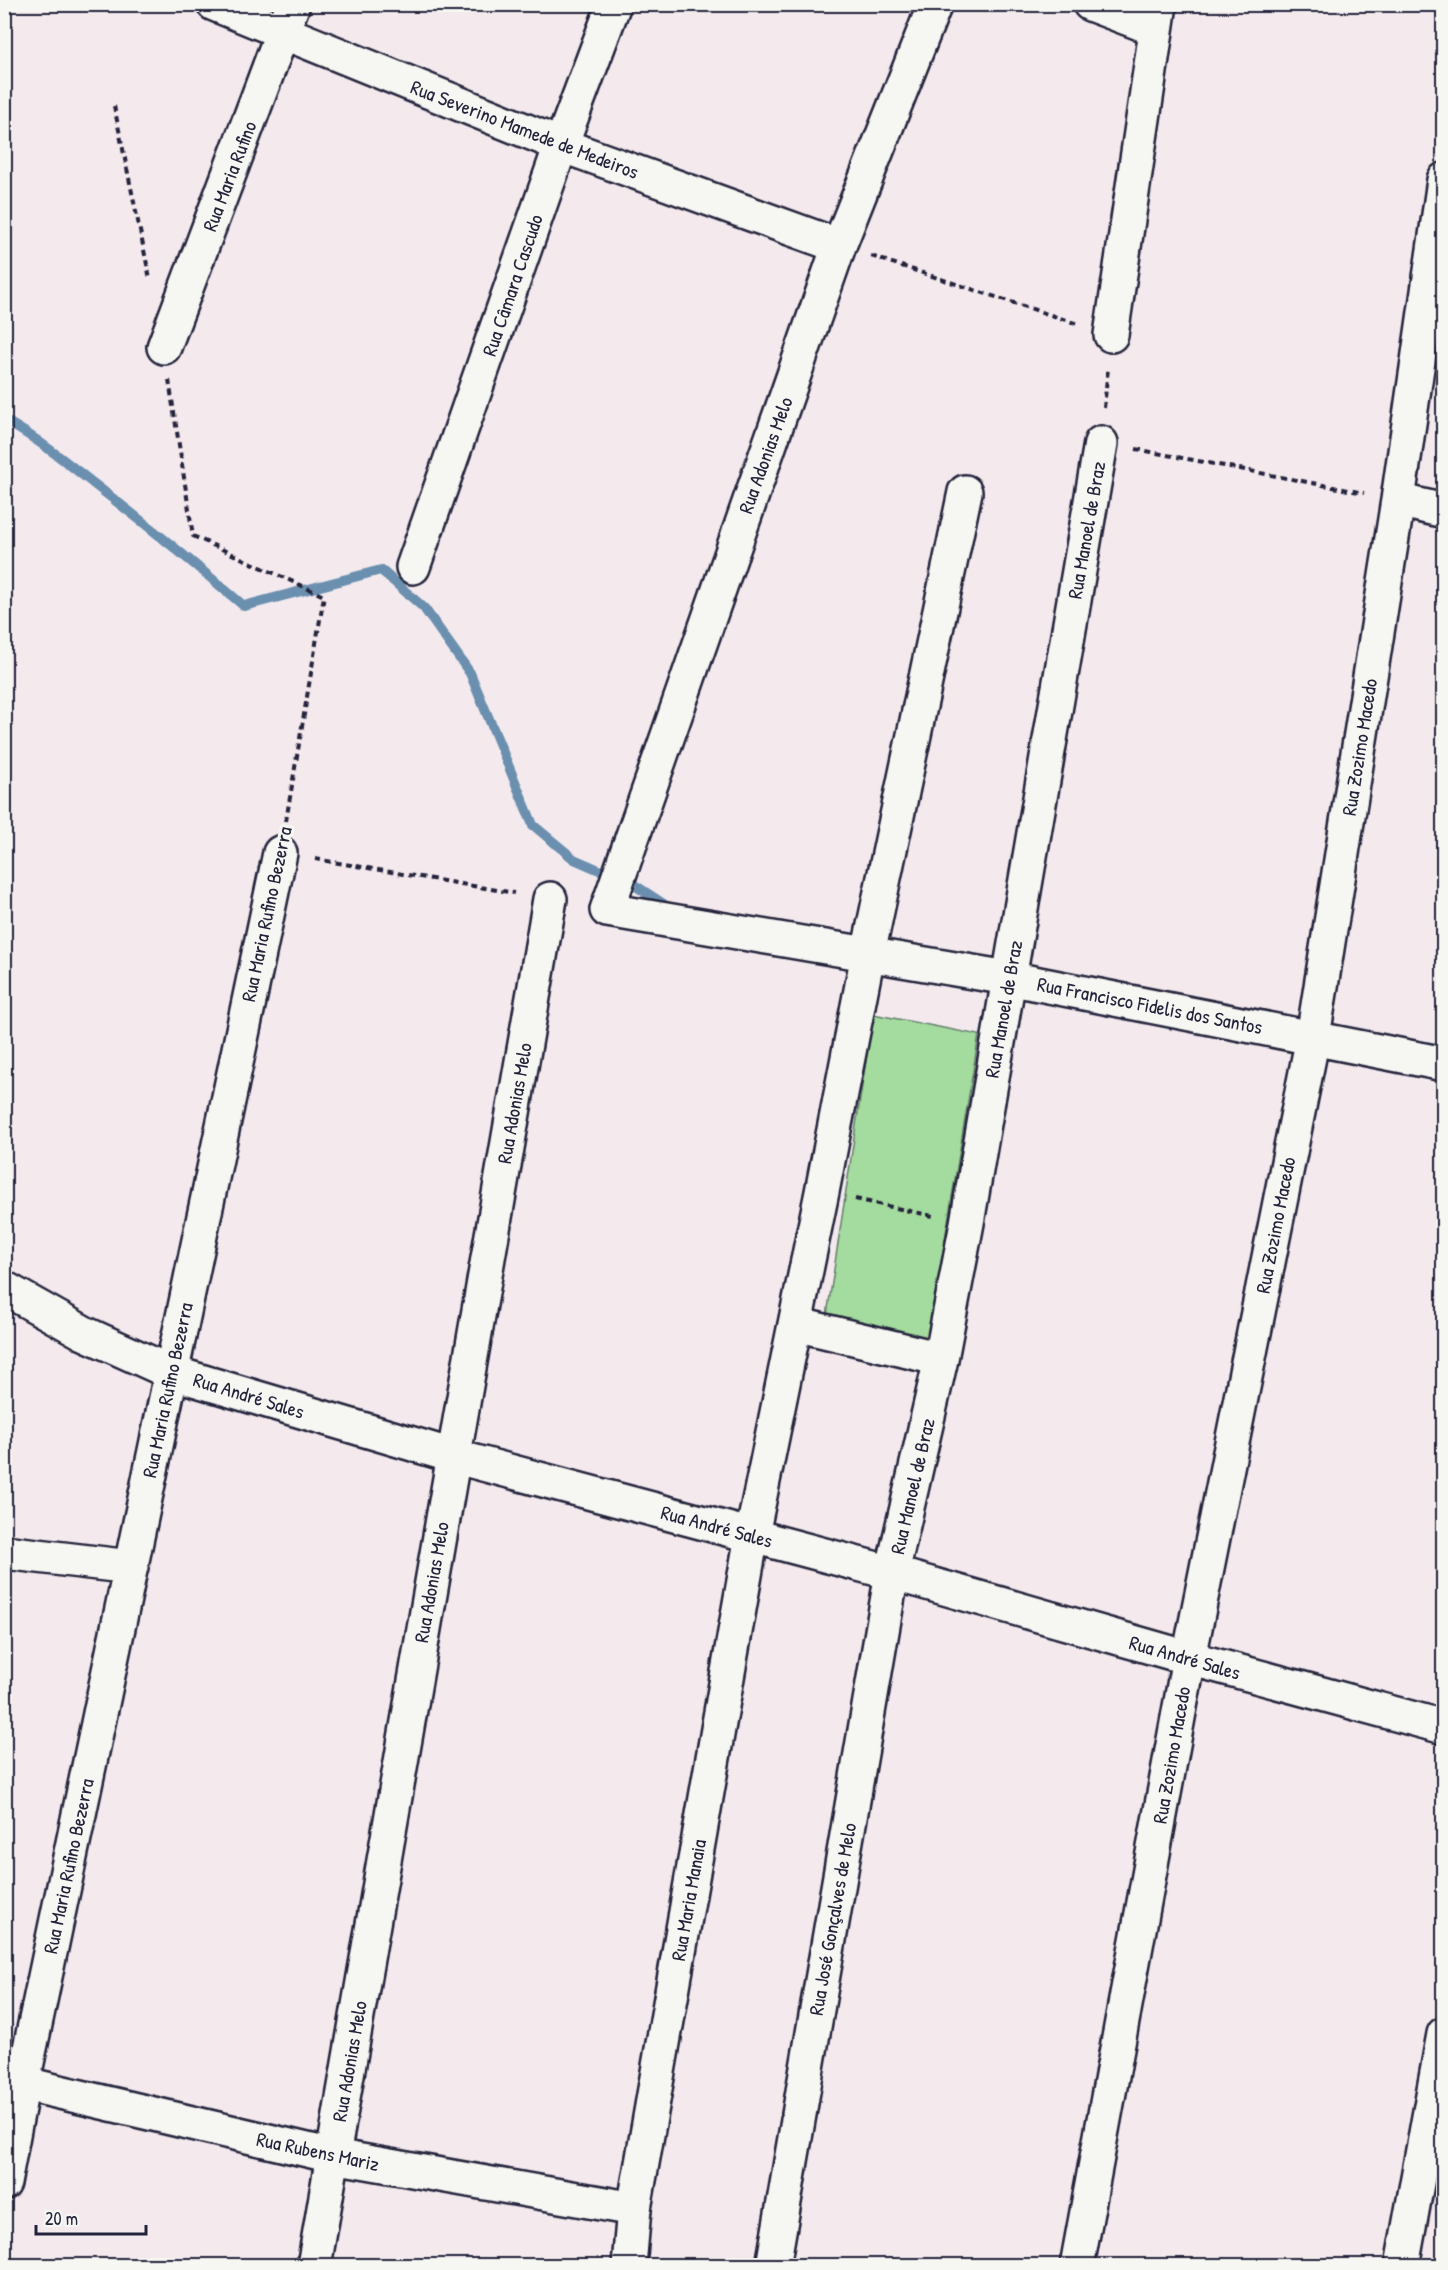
<svg xmlns="http://www.w3.org/2000/svg" width="1448" height="2270" font-family="'Patrick Hand',sans-serif">
<style>
.green{fill:#a4db9e;stroke:#637e6c;stroke-width:1.5}
.lines{fill:none;stroke-linecap:round;stroke-linejoin:round}
.stream{stroke:#6b8faf;stroke-width:10}
.street-casing{stroke:#22223b;stroke-width:38}
.secondary-casing{stroke:#22223b;stroke-width:38}
.path{stroke:#22223b;stroke-width:4;stroke-dasharray:6 4.5;stroke-linecap:butt}
.street{stroke:#f6f6f2;stroke-width:33}
.secondary{stroke:#f6f6f2;stroke-width:33}
.labels{text-anchor:middle;dominant-baseline:central;stroke-width:6;stroke-linejoin:round;paint-order:stroke}
.street-label{font-size:20px;fill:#22223b;stroke:#f6f6f2}
</style>
<rect width="100%" height="100%" fill="#f4eaee"/>
<filter id="ink" filterUnits="userSpaceOnUse"><feTurbulence type="fractalNoise" baseFrequency=".0167" numOctaves="2"/><feDisplacementMap in="SourceGraphic" scale="12" xChannelSelector="R" yChannelSelector="G"/><feConvolveMatrix kernelMatrix="1 2 1 2 8 2 1 2 1" color-interpolation-filters="sRGB"/></filter>
<g filter="url(#ink)">
<path class="green" d="M873 1014 979 1035 925 1359 824 1335Z"/>
<g class="lines">
<path class="stream" d="M4 420C37 438 65 461 94 484 145 523 195 564 244 606L381 570 424 608 470 673 533 825 574 859 636 886 668 907"/>
<defs>
<path id="street" d="M214 4 561 145 839 246
M935 4 839 246 607 910 1008 978 1444 1064
M1090 4 1156 29
M1111 335 1160 4
M164 347 293 4
M1398 500 1444 511
M413 567 561 145 614 4
M795 1324 941 1359
M752 1535 822 1192 868 954 965 492
M4 1552 131 1567
M4 2079 333 2156 634 2209
M4 2183 23 2082 280 853
M314 2266 550 899
M773 2266 892 1573 941 1359 967 1223 1101 443
M1077 2266 1189 1658 1313 1037 1398 500 1444 180
M1402 2266 1444 2034"/>
<path id="secondary" d="M4 1288 84 1333 170 1372 453 1456 892 1573 1189 1658 1444 1727
M629 2266 634 2209 752 1535"/>
</defs>
<use href="#street" class="street-casing"/>
<use href="#secondary" class="secondary-casing"/>
<path class="path" d="M114 106 150 279
M871 256 1078 324
M169 380 193 536 324 596 286 821
M1104 408 1108 368
M1136 449 1364 493
M315 859 514 893
M4 1016 7 1029
M855 1199 933 1216"/>
<use href="#street" class="street"/>
<use href="#secondary" class="secondary"/>
</g>
</g>
<g class="labels">
<g class="street-label">
<text transform="translate(525 129) rotate(21)">Rua Severino Mamede de Medeiros</text>
<text transform="translate(229 176) rotate(-69)">Rua Maria Rufino</text>
<text transform="translate(512 285) rotate(-71)">Rua Câmara Cascudo</text>
<text transform="translate(765 455) rotate(-70)">Rua Adonias Melo</text>
<text transform="translate(1086 530) rotate(-80)">Rua Manoel de Braz</text>
<text transform="translate(1359 747) rotate(-81)">Rua Zozimo Macedo</text>
<text transform="translate(266 914) rotate(-78)">Rua Maria Rufino Bezerra</text>
<text transform="translate(1150 1005) rotate(11)">Rua Francisco Fidelis dos Santos</text>
<text transform="translate(1003 1009) rotate(-80)">Rua Manoel de Braz</text>
<text transform="translate(514 1103) rotate(-80)">Rua Adonias Melo</text>
<text transform="translate(1275 1225) rotate(-79)">Rua Zozimo Macedo</text>
<text transform="translate(167 1390) rotate(-78)">Rua Maria Rufino Bezerra</text>
<text transform="translate(249 1395) rotate(17)">Rua André Sales</text>
<text transform="translate(912 1486) rotate(-77)">Rua Manoel de Braz</text>
<text transform="translate(717 1526) rotate(15)">Rua André Sales</text>
<text transform="translate(431 1582) rotate(-80)">Rua Adonias Melo</text>
<text transform="translate(1185 1657) rotate(16)">Rua André Sales</text>
<text transform="translate(1171 1755) rotate(-80)">Rua Zozimo Macedo</text>
<text transform="translate(68 1866) rotate(-78)">Rua Maria Rufino Bezerra</text>
<text transform="translate(688 1900) rotate(-80)">Rua Maria Manaia</text>
<text transform="translate(832 1919) rotate(-80)">Rua José Gonçalves de Melo</text>
<text transform="translate(349 2061) rotate(-80)">Rua Adonias Melo</text>
<text transform="translate(318 2151) rotate(12)">Rua Rubens Mariz</text>
</g>
</g>
<rect width="1448" height="2270" fill="none" stroke="#f6f6f2" stroke-width="24"/>
<rect x="12" y="12" width="1424" height="2246" fill="none" stroke="#22223b" stroke-width="2" filter="url(#ink)"/>
<path d="M36 2225v9h110v-9" fill="none" stroke="#22223b" stroke-width="3"/>
<text x="45" y="2225" font-size="18" fill="#22223b" stroke="#f6f6f2" stroke-width="4.5" paint-order="stroke">20 m</text>
</svg>
